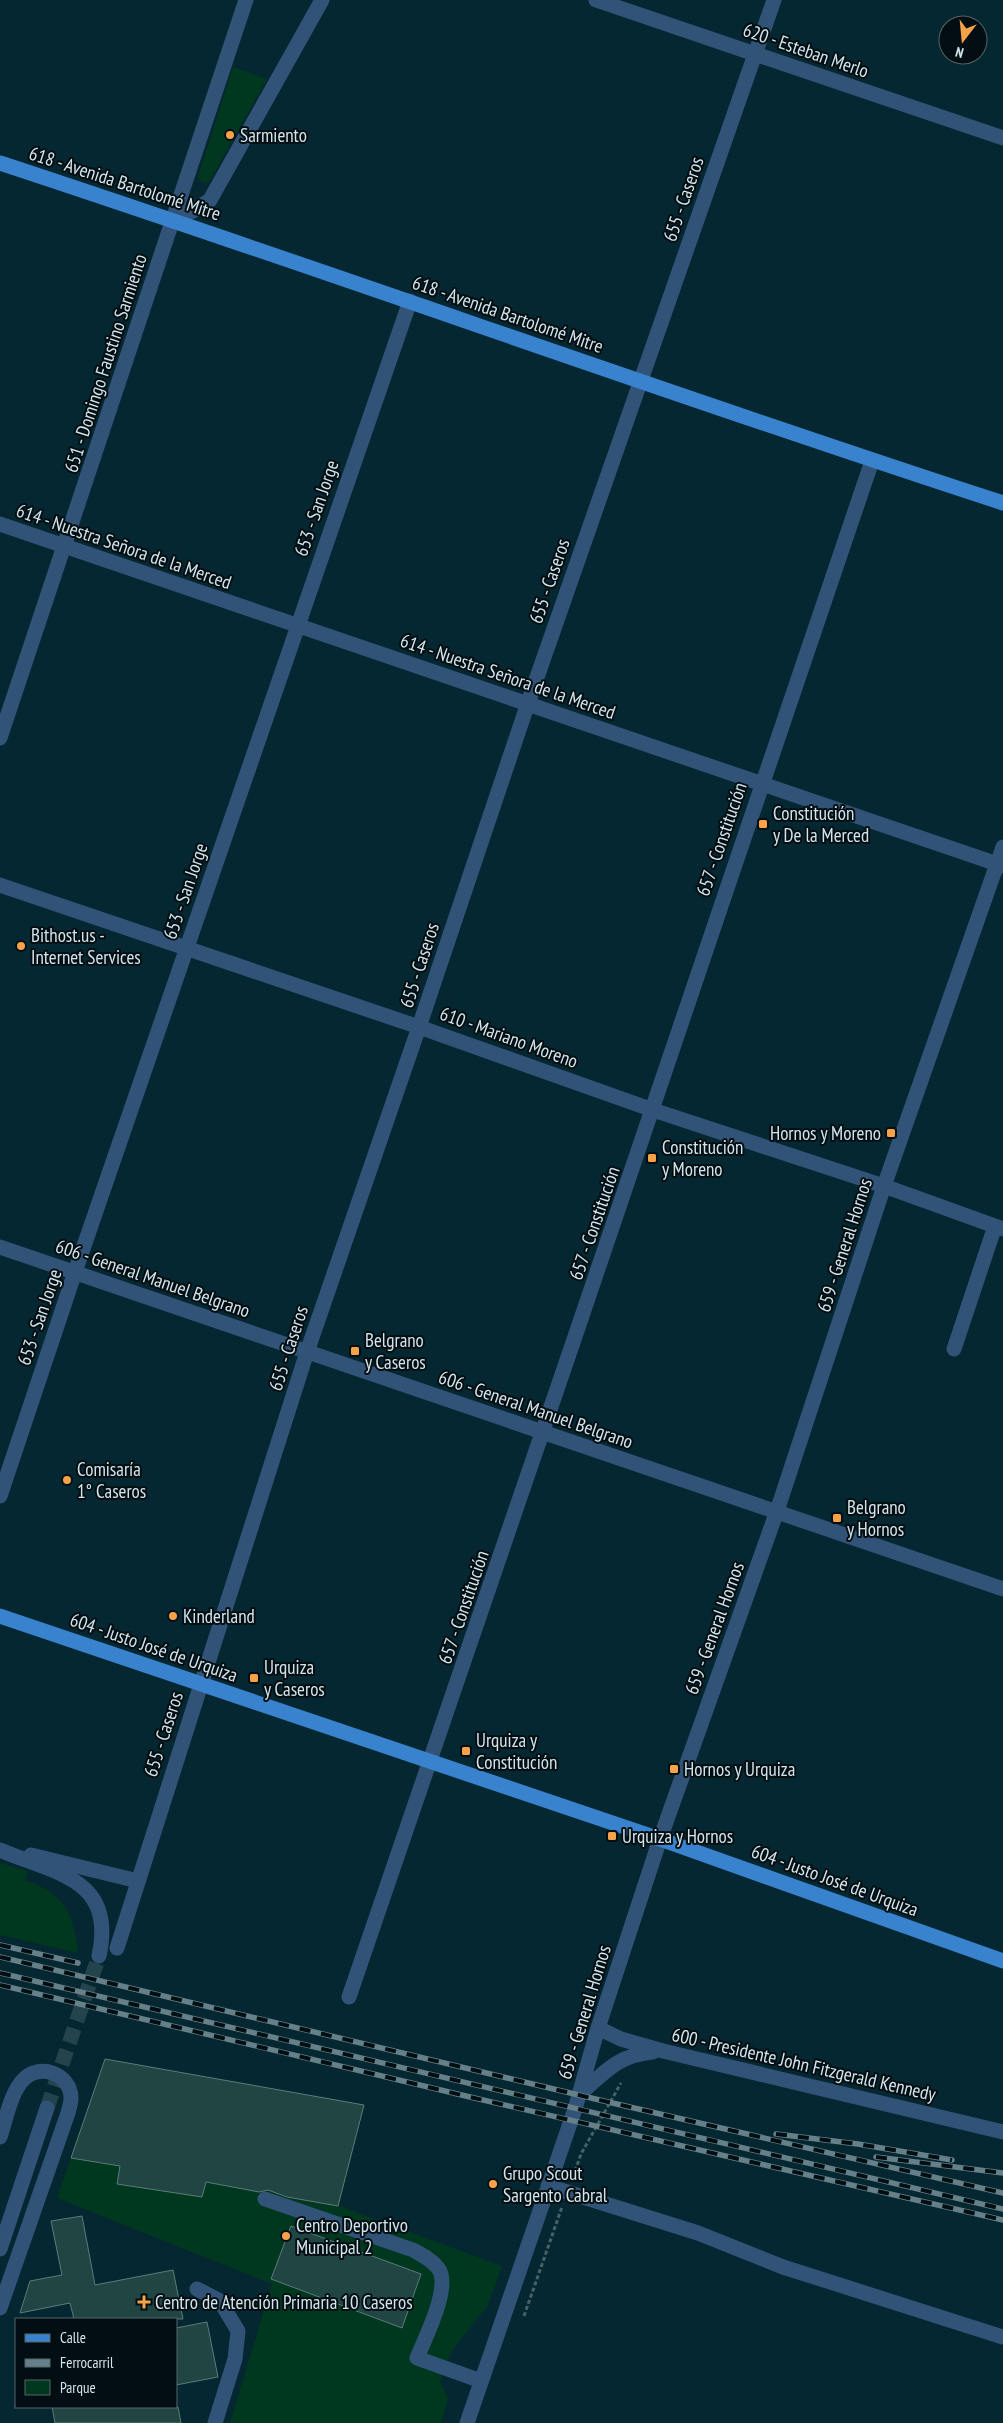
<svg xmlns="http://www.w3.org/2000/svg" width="1003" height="2423" font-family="'PT Sans Narrow',sans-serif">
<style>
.green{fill:#00371f}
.building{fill:#214542;stroke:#597d7a}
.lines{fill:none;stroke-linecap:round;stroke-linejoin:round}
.minor-tunnel{stroke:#24444d;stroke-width:15;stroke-dasharray:15 8;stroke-linecap:butt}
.path{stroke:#45626a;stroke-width:3;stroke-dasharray:4 2.5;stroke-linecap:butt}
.minor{stroke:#325378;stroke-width:15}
.major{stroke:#3982cd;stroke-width:15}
.rail-casing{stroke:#658088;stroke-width:5.5}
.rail{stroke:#030e12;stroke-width:4;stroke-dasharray:11;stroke-linecap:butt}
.poi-dot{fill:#f6a248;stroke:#030e12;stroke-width:2}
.labels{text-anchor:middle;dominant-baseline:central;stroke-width:4;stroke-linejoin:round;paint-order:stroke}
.street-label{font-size:19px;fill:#d3e5eb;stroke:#030e12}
.poi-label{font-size:19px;fill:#d3e5eb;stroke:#030e12;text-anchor:start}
</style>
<rect width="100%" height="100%" fill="#052731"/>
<path class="green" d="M233 67 267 79 209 182 203 183 198 177Z
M0 1863 28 1871 25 1880C64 1893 74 1913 78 1953L0 1935Z
M105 2059 364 2105 339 2206 502 2266 488 2305 451 2352 440 2382 448 2398 441 2423H230L272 2284 57 2198Z"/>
<path class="building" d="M105 2059 364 2105 338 2206 287 2197 268 2190 259 2192 206 2182 202 2197 117 2184 120 2166 71 2158Z
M82 2216 95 2285 173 2270 183 2319H74L70 2303 20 2313 30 2281 62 2275 51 2221Z
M291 2226 421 2274 402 2328 271 2279Z
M207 2322 218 2377 176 2385V2328Z
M52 2407H178L181 2423H55Z"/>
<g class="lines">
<path class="minor-tunnel" d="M47 2108 99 1956"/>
<path class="path" d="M573 2177 581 2154 621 2083
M524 2316 562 2207"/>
<path class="minor" d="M596 0 1003 138
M174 220 195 210 210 200 322 0
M0 524 1003 866
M0 738 246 0
M0 885 419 1027 653 1110 884 1186 1003 1229
M0 1247 1003 1589
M954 1349 995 1226
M0 1496 75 1272 410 301
M0 1850C56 1874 116 1878 99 1956
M31 1855 138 1881
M117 1948 307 1352 419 1027 528 703 774 0
M349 1997C527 1486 696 973 872 461
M598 2028 621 2039 663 2051 1003 2132
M580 2094C605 2072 618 2055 653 2052
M0 2137C6 2120 10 2094 23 2080 39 2062 71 2074 71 2098 71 2103 69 2109 68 2113L0 2308
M548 2186 698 2233 783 2267 1003 2337
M265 2199 413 2250C422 2255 432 2260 438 2268 452 2286 425 2338 417 2358L481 2381
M0 2249 47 2108
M197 2289 220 2301 238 2331 235 2359 215 2423
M467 2423 575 2109 598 2028 660 1839 777 1511 884 1186 1003 847"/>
<path class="major" d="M0 163C335 273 667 394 1003 503
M0 1616 660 1839 1003 1961"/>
<defs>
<path id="rail" d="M0 1945 78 1963
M0 1957 608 2102 1003 2193
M0 1973 1003 2209
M0 1985 470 2097 1003 2220
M776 2134 858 2144 952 2160
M876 2157 1003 2173"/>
</defs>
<use href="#rail" class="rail-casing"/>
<use href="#rail" class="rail"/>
</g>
<g class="poi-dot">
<circle cx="230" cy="135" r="5"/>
<rect x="758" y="819" width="10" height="10" rx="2.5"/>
<circle cx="21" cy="946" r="5"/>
<rect x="886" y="1128" width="10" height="10" rx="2.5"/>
<rect x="647" y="1153" width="10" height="10" rx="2.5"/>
<rect x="350" y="1346" width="10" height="10" rx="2.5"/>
<circle cx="67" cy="1480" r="5"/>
<rect x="832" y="1513" width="10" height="10" rx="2.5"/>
<circle cx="173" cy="1616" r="5"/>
<rect x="249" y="1673" width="10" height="10" rx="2.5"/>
<rect x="461" y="1746" width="10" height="10" rx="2.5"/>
<rect x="669" y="1764" width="10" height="10" rx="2.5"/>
<rect x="607" y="1831" width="10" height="10" rx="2.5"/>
<circle cx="493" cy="2184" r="5"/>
<circle cx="286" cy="2236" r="5"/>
<path d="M141.5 2294.5h5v5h5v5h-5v5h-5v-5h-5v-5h5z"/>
</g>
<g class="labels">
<g class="street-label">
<text transform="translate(806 50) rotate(19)">620 - Esteban Merlo</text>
<text transform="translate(125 183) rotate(18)">618 - Avenida Bartolomé Mitre</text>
<text transform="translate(683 199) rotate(-71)">655 - Caseros</text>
<text transform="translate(508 314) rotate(19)">618 - Avenida Bartolomé Mitre</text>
<text transform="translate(105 363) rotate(-72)">651 - Domingo Faustino Sarmiento</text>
<text transform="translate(316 508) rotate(-71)">653 - San Jorge</text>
<text transform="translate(124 546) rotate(19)">614 - Nuestra Señora de la Merced</text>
<text transform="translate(549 581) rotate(-71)">655 - Caseros</text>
<text transform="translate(508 676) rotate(19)">614 - Nuestra Señora de la Merced</text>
<text transform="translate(721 839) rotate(-71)">657 - Constitución</text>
<text transform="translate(185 891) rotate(-71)">653 - San Jorge</text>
<text transform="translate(419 965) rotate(-72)">655 - Caseros</text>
<text transform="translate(509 1037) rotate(20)">610 - Mariano Moreno</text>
<text transform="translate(594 1223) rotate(-71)">657 - Constitución</text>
<text transform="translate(844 1245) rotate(-72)">659 - General Hornos</text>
<text transform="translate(153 1278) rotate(19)">606 - General Manuel Belgrano</text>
<text transform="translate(39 1317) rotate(-71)">653 - San Jorge</text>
<text transform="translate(288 1348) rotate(-72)">655 - Caseros</text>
<text transform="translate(536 1409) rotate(19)">606 - General Manuel Belgrano</text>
<text transform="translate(463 1607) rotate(-71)">657 - Constitución</text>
<text transform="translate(714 1628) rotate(-70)">659 - General Hornos</text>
<text transform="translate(154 1647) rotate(19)">604 - Justo José de Urquiza</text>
<text transform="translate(163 1734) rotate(-72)">655 - Caseros</text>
<text transform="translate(835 1880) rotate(20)">604 - Justo José de Urquiza</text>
<text transform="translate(584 2012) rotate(-73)">659 - General Hornos</text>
<text transform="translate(804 2064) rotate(13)">600 - Presidente John Fitzgerald Kennedy</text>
</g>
<g class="poi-label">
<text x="240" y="135">Sarmiento</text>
<text x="773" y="813">Constitución<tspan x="773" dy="22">y De la Merced</tspan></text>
<text x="31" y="935">Bithost.us -<tspan x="31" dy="22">Internet Services</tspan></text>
<text x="881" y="1133" text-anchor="end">Hornos y Moreno</text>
<text x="662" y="1147">Constitución<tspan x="662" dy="22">y Moreno</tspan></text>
<text x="365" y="1340">Belgrano<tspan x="365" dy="22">y Caseros</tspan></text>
<text x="77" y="1469">Comisaría<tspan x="77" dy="22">1° Caseros</tspan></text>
<text x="847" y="1507">Belgrano<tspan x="847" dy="22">y Hornos</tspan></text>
<text x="183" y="1616">Kinderland</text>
<text x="264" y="1667">Urquiza<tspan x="264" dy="22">y Caseros</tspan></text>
<text x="476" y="1740">Urquiza y<tspan x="476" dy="22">Constitución</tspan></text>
<text x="684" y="1769">Hornos y Urquiza</text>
<text x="622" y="1836">Urquiza y Hornos</text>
<text x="503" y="2173">Grupo Scout<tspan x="503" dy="22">Sargento Cabral</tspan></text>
<text x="296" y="2225">Centro Deportivo<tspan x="296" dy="22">Municipal 2</tspan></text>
<text x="155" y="2302">Centro de Atención Primaria 10 Caseros</text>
</g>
</g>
<rect x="15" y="2318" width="162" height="90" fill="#030e12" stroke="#566469"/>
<rect x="25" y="2334" width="25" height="8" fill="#3982cd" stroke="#566469"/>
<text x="60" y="2343" font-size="15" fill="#d3e5eb">Calle</text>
<rect x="25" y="2359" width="25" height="8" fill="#658088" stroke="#566469"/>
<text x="60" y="2368" font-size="15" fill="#d3e5eb">Ferrocarril</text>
<rect x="25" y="2380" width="25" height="15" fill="#00371f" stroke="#566469"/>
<text x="60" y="2393" font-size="15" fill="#d3e5eb">Parque</text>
<g transform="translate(963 40) rotate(196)"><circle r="24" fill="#030e12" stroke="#566469"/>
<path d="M0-4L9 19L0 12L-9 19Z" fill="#f6a248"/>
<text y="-8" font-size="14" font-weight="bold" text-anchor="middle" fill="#d3e5eb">N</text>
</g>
</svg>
